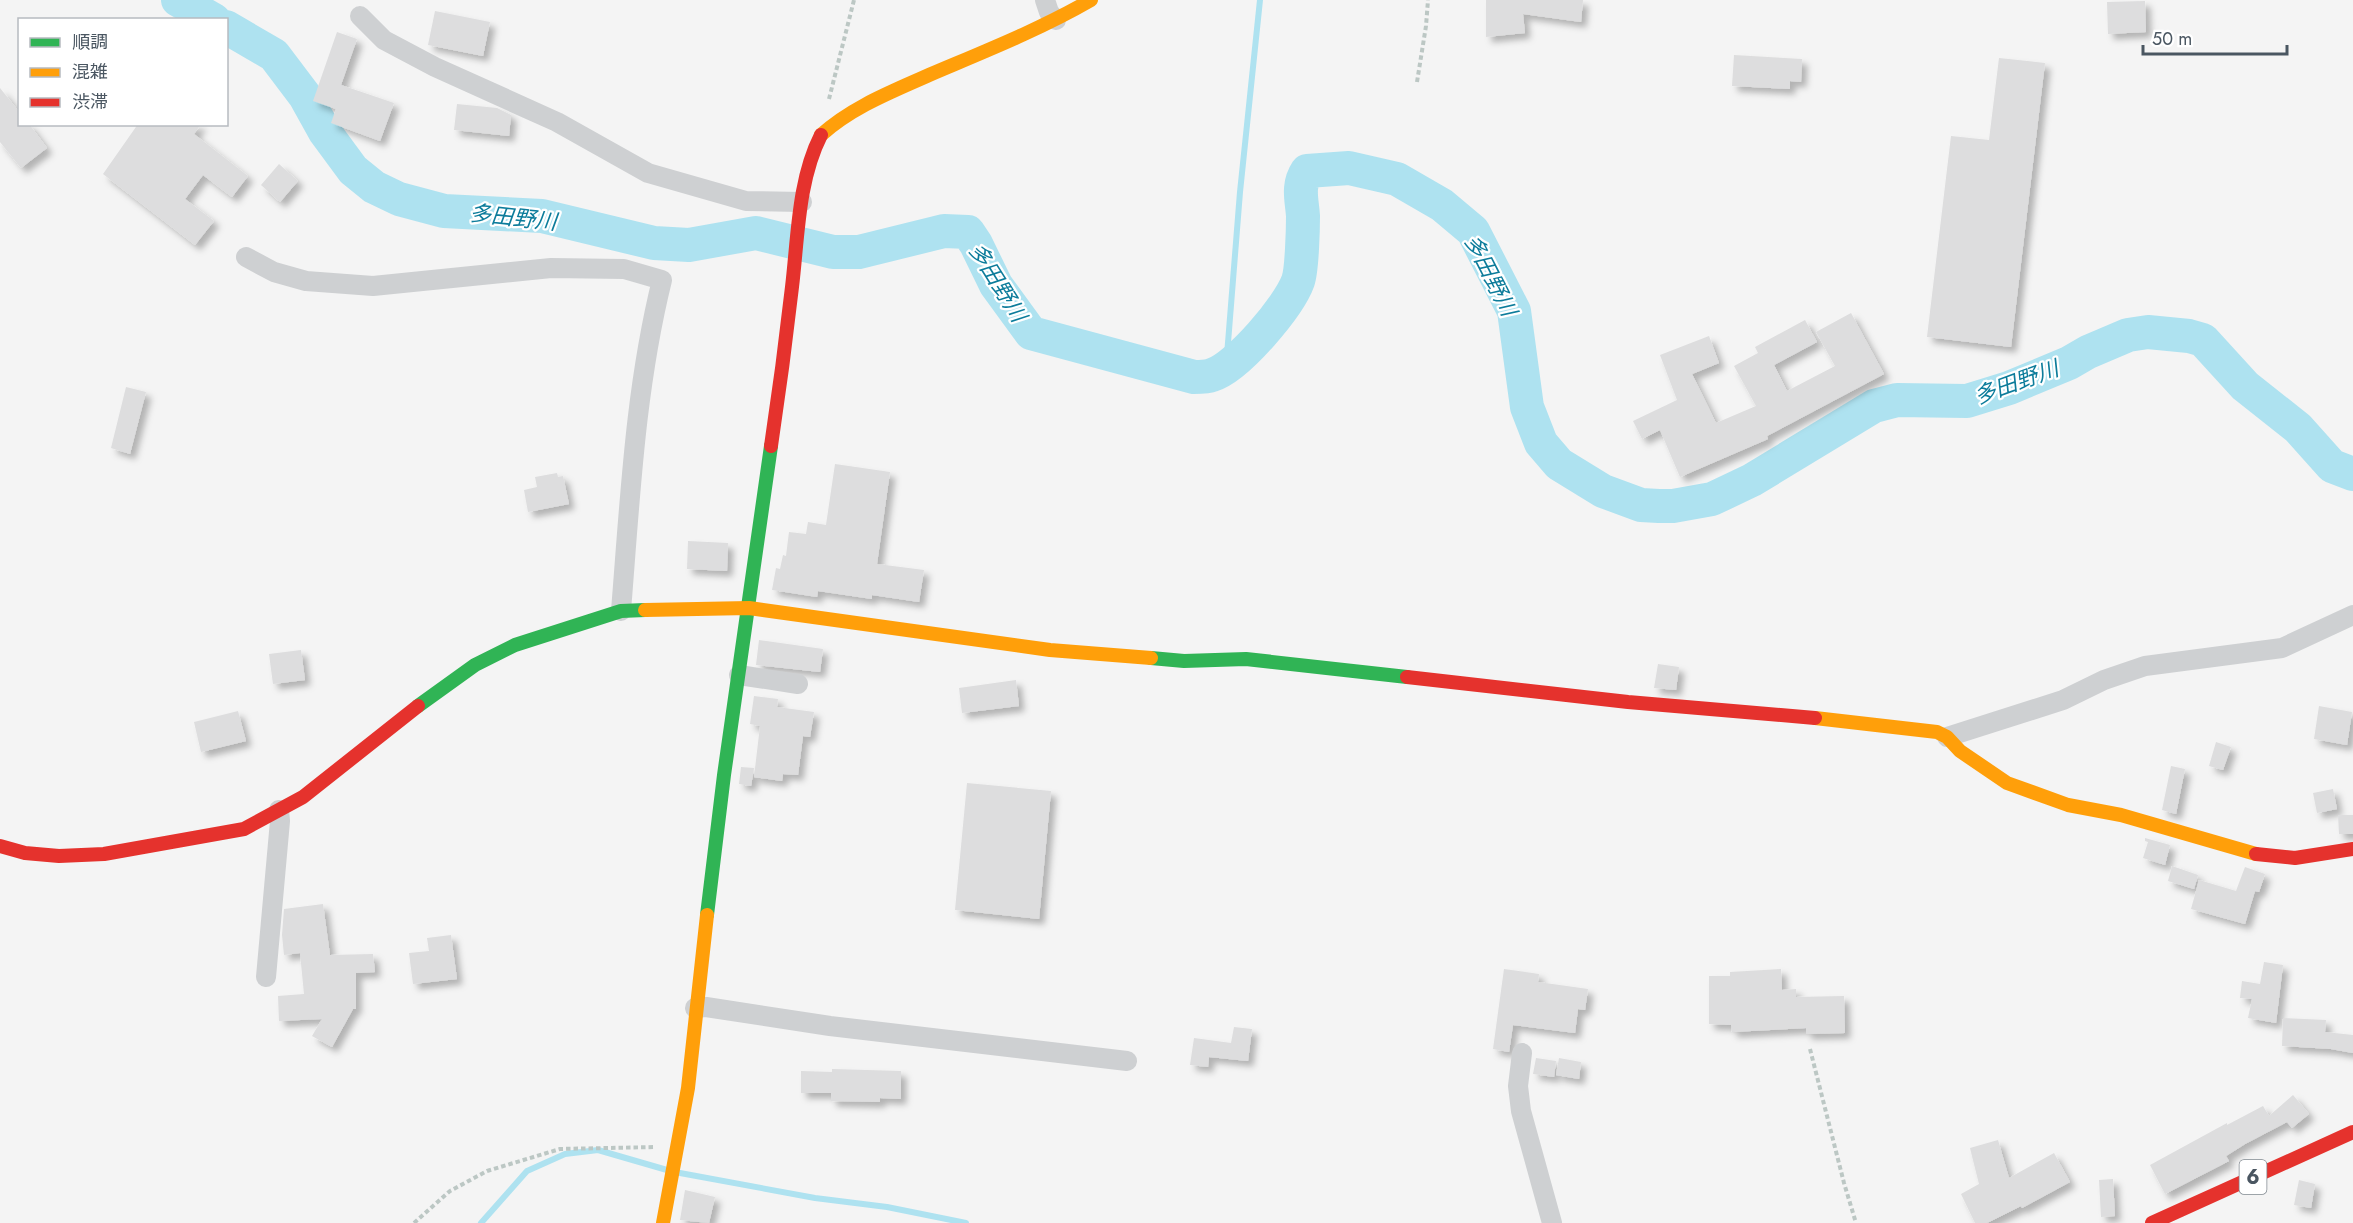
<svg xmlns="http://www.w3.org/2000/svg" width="2353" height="1223" font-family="Jost,'Noto Sans JP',sans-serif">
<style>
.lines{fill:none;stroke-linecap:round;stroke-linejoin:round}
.stream{stroke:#aee2f0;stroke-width:6}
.river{stroke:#aee2f0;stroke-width:34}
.building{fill:#ddddde;filter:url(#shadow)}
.path{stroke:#bcc7c4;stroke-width:4;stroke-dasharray:4.5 3;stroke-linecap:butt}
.street{stroke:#ced0d2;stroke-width:20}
.fast{stroke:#30b455;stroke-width:14}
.slow{stroke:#ff9f0a;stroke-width:14}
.jam{stroke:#e5322d;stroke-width:14}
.labels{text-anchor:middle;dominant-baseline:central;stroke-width:4.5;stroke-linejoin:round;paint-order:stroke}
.shield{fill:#fff;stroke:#808990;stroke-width:1.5}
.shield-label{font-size:20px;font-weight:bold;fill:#4a5661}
.water-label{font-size:22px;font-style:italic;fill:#0c7c9b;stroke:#fff}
</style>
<defs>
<filter id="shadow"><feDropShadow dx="5.5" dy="5.5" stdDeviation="3" flood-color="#0004"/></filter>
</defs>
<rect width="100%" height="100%" fill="#f4f4f4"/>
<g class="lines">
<path class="stream" d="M1226 368 1240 192 1260 0
M680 1173 815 1198 887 1207 966 1223
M481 1223 527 1171 565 1154 598 1150 667 1170"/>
<path class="river" d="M178 0 214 20
M226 27 274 55 305 96 325 132 353 170 374 187 399 199 444 211 542 216 654 243 689 245 756 233 833 252H859L944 231 968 232 976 244 996 285 1031 333 1194 377C1200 377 1207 377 1212 375 1238 367 1289 306 1298 281 1302 270 1303 228 1303 216 1302 200 1297 186 1307 171L1349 168 1397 179 1442 205 1473 231 1514 311 1527 407 1541 443 1559 464 1603 491 1641 505 1659 506H1673L1712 499 1752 480 1874 406 1897 400 1967 401 2009 388 2069 363 2088 352 2128 335 2148 332 2189 336 2203 340 2245 386 2298 428 2332 466 2353 474"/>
</g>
<path class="building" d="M1486 0H1583L1581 22 1523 14 1525 33 1486 37Z
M2145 1 2146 32 2108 34 2107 2Z
M435 11 490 22 483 56 428 45Z
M337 32 357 39 341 85 394 103 380 141 331 123 336 109 313 101Z
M1734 55 1802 59 1801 82 1790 81V89L1732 86Z
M1999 58 2045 63 2011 347 1927 337 1951 136 1989 140Z
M0 88 20 113V124H29L47 148 21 168 0 142Z
M457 104 497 108 511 115 509 136 454 130Z
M138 124H201L194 134 248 176 232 197 203 175 185 199 214 221 195 245 103 174Z
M279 164 298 181 280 202 261 185Z
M1851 313 1884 374 1767 436 1768 439 1680 477 1660 430 1642 439 1633 421 1677 400 1660 355 1709 336 1719 363 1692 374 1716 423 1756 406 1734 366 1758 353 1755 347 1805 320 1817 342 1774 365 1787 391 1835 366 1816 332Z
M126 387 146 392 130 454 111 448Z
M835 464 890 472 877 564 924 570 919 602 872 595V599L818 591 817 597 772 590 776 568 780 569 783 555 786 556 789 532 806 534 808 522 826 525Z
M557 473 558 477 563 476 569 504 528 512 524 490 537 487 535 477Z
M688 541 728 543 727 571 687 569Z
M759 640 823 649 820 672 756 665Z
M301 650 305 680 273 684 269 654Z
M1658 664 1679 667 1676 690 1654 688Z
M1016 680 1019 706 962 713 959 688Z
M754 696 778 699 777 707 814 712 810 737 803 736 798 775 783 774 782 781 754 777 760 726 750 724Z
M2319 706 2352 712 2347 745 2314 739Z
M238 711 246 741 201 752 194 722Z
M2216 742 2231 747 2223 770 2209 766Z
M2171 766 2185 769 2176 814 2162 810Z
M741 767 754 768 751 786 739 784Z
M967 783 1051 791 1039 919 955 910Z
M2333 789 2337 809 2317 813 2313 793Z
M2338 815H2353V834H2339Z
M2145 838 2170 845 2165 865 2143 858 2148 842 2145 841Z
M2172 866 2198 875 2194 889 2168 881Z
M2245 867 2265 874 2259 892 2255 891 2245 924 2191 909 2199 880 2236 891Z
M323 904 330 955 373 954 375 972 356 973V1009H353L332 1047 312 1036 322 1019 279 1021 278 996 304 994 300 953 284 955 282 935 284 909Z
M451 935 457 979 413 984 409 953 429 951 427 938Z
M2264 962 2283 965 2276 1023 2248 1018 2252 999 2240 998 2242 981 2260 984Z
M1504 969 1539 974 1538 982 1588 989 1585 1010 1578 1009 1575 1033 1513 1025 1509 1052 1493 1049Z
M1781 969 1782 990 1796 989V997L1844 996 1845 1033 1806 1034V1028L1732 1032 1731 1025 1709 1024V976H1730V972Z
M2283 1018 2326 1020 2325 1032 2353 1035V1053L2331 1049 2282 1046Z
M1234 1027 1252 1029 1248 1061 1209 1057 1208 1067 1190 1065 1194 1038 1231 1043Z
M1536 1058 1556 1061 1554 1077 1533 1074Z
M1559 1058 1581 1062 1579 1079 1556 1075Z
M832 1069 901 1071V1099L880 1098V1102L831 1101V1093H801V1071L832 1072Z
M2293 1095 2309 1114 2292 1128 2287 1122 2245 1144 2226 1156 2229 1161 2165 1194 2150 1165 2227 1123V1125L2263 1106 2269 1116Z
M1998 1140 2009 1178 2054 1153 2070 1182 2022 1208 2021 1206 1987 1223H1975L1961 1194 1979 1184 1970 1148Z
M2113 1179 2115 1216 2101 1217 2099 1180Z
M2299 1180 2315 1184 2311 1208 2294 1205Z
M685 1190 715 1197 709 1223 680 1220Z"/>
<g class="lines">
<path class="path" d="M1417 82 1426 26 1428 0
M829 99 854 0
M1810 1049 1844 1183 1856 1223
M414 1223 450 1191 487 1171 560 1149 656 1147"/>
<path class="street" d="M1045 0 1049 12 1056 20
M360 16 384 40 435 67 557 122 648 173 746 201 802 202
M246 257 274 272 306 281 373 286 551 268 624 269 662 280C635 389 630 500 621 611
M739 675 798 684
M1947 737 2063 700 2104 680 2145 666 2282 648 2353 615
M266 977 280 821 279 810
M695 1008 706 1007 830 1026 1127 1061
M1522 1053 1518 1086 1521 1111 1552 1223"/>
<path class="fast" d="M1151 658 1184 661 1246 659 1407 677
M418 706 475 665 515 645 621 611 645 610
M707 915 724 775 771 446"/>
<path class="slow" d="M821 135C852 107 891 92 929 75 983 52 1039 30 1091 0
M645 610 749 608 1050 650 1151 658
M1815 718 1937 732 1947 737 1960 751 2007 783 2068 805 2121 815 2256 854
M663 1223 688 1088 707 915"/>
<path class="jam" d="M771 446C779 393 786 340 792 287 798 237 798 180 821 135
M1407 677 1628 702 1815 718
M0 846 25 853 59 856 104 854 244 829 303 797 418 706
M2256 854 2295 858 2353 849
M2152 1223 2353 1132"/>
</g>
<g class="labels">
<rect class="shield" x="2239.5" y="1160" width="27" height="34" rx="4.5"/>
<g class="shield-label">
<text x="2253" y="1177">6</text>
</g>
<g class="water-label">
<text transform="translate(513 217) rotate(6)">多田野川</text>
<text transform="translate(1491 275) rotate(63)">多田野川</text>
<text transform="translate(998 282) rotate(58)">多田野川</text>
<text transform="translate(2016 382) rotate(-20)">多田野川</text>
</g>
</g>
<rect x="18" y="18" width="210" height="108" fill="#ffffff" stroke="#b7bbc0" stroke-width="1.5"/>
<rect x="30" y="38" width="30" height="9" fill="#30b455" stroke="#b7bbc0" stroke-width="1.5"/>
<text x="72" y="48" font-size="18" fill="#4a5661">順調</text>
<rect x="30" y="68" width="30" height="9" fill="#ff9f0a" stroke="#b7bbc0" stroke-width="1.5"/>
<text x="72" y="78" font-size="18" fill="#4a5661">混雑</text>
<rect x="30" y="98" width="30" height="9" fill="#e5322d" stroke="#b7bbc0" stroke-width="1.5"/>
<text x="72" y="108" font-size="18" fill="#4a5661">渋滞</text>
<path d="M2143 45v9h144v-9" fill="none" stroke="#4a5661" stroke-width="3"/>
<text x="2152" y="45" font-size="18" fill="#4a5661" stroke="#ffffff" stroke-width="4.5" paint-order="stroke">50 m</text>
</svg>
